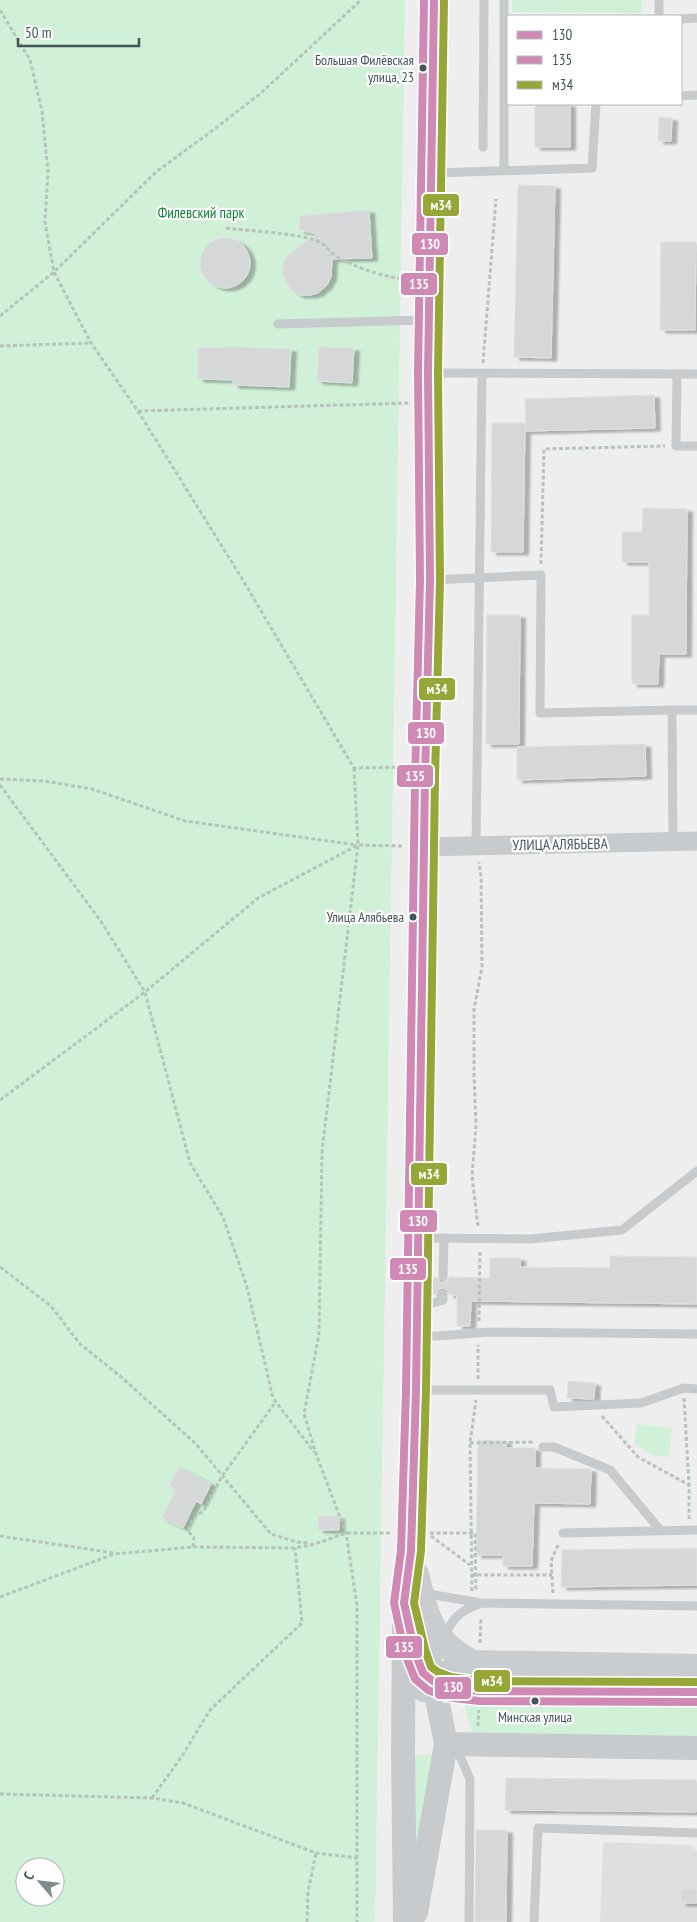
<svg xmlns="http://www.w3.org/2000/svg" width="697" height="1922" font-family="'PT Sans Narrow',sans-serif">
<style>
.education{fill:#e0dfe0}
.green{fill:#d0f0d7;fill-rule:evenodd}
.building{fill:#d6d7d8;stroke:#e0e0e1;filter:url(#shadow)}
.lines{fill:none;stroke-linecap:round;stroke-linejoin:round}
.path{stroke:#b5c4bd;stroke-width:3;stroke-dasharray:4 2.5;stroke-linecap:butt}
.service{stroke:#c7cbce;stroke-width:9}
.minor{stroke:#c7cbce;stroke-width:19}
.tertiary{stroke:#c7cbce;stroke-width:24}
.secondary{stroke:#c9cdcf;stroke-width:26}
.bus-1-casing{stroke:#fff;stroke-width:11}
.bus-2-casing{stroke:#fff;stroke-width:11}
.bus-3-casing{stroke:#fff;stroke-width:11}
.bus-1{stroke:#d088b4;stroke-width:8}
.bus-2{stroke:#d088b4;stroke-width:8}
.bus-3{stroke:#96a637;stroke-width:8}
.bus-dot{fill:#44545c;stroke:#fff;stroke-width:2}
.labels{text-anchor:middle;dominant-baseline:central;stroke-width:4.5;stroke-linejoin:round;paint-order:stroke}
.bus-label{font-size:14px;fill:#44545c;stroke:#fff;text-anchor:end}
.park-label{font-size:15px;fill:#0f8338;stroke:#fff}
.street-label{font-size:15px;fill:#44545c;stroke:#fff}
.line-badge{stroke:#fff;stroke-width:2}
.badge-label{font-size:14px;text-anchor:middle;font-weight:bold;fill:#fff}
</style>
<defs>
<filter id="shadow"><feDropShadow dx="5.5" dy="3" stdDeviation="1" flood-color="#0004"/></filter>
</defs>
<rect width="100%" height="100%" fill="#efeeee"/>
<path class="education" d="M603 1842 690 1845 697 1851V1922H600Z"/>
<path class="green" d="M0 0H405L375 1922H0ZM25 1867H55V1897H25Z
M512 0H642V13L512 12Z
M637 1424 672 1428 669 1457 652 1455 634 1443Z
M464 1703 697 1705V1738L472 1732Z
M429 1754 433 1757 410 1891 414 1760 417 1755Z"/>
<path class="building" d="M535 104H570V147H535Z
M659 117 672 118 671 141H658Z
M518 185 555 186 551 358 514 357Z
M369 210 372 258 332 259 331 277 327 285 318 293 310 295H299L292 291 283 276V263L288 255 317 234 299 230 300 216Z
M200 263a25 25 0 1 1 50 0a25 25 0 1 1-50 0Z
M661 242H696L695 330H660Z
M234 347 291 349 289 387 233 385V380L198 379V348Z
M319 347 354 348 352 383 317 381Z
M654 395 655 428 526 431 525 399Z
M492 423H525L523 552H491Z
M643 508 687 509 686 654H659L658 684H632V615H649V562H622V532H642Z
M487 615H520L519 744H486Z
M645 744 646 776 517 780V747Z
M610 1256 697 1257V1304L471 1301 470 1326H457V1295H449L448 1290 443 1288 439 1289 437 1294H432L433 1277H437L439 1282 443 1283 448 1281 449 1277 490 1278V1258H520V1267L610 1268Z
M568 1381 595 1383 594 1399 567 1398Z
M478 1440 506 1441V1448H535V1468L591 1469 590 1504 534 1503 532 1566H503V1555H476Z
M179 1467 211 1484 201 1504 196 1501 183 1528 162 1518 176 1490 169 1486Z
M319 1516H339V1530H318Z
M697 1548V1585L561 1587 562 1550Z
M506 1778 696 1780V1812L505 1810Z
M476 1830H507L506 1922H475Z
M681 1889H697V1903H681Z"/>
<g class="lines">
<path class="path" d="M0 10 30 60 42 111 48 172 45 222 54 272 91 343 138 411 241 577 354 768 405 767
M226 228C247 231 305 233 321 243 327 246 330 252 336 256 353 267 389 279 409 279
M0 316 54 272 156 172 216 128 261 93 361 0
M0 346 91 343
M483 363 496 199
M138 411 410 403
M541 564 544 449 665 446
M354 768 358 845 322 1152 319 1334 304 1414 316 1454 346 1533 357 1605V1922
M0 779 44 781 92 789 185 821 357 845
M0 785 100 920 145 992 190 1163 223 1217 247 1287 273 1398 314 1452
M0 1100 145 992 258 898 358 845 403 846
M478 1226 472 1176 476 1125 474 1075V1009L482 967 481 876 479 862
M0 1267 51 1306 80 1344 120 1376 195 1443 271 1534 297 1542 310 1543
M479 1321 480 1250
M478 1379V1345
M684 1398 689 1485
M602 1416 638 1457 689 1485V1519
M470 1443 534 1442
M430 1533H475L476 1591
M0 1536 114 1553
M431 1536 470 1565
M193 1547 194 1538 188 1531 193 1519 204 1510 222 1476 275 1403
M471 1575H552
M472 1591 470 1443 476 1400
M553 1593 551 1561 559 1543
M0 1597 114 1554 193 1547 295 1548 315 1544 346 1533H391
M480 1643 481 1618
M478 1726 479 1710
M0 1794 152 1798 183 1803 316 1853 357 1858
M152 1798 182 1756 210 1710 302 1623 295 1548
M307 1922 308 1892 316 1853"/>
<path class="service" d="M659 16V0
M681 19 697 18
M681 96 697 95
M483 147 484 0
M504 169V0
M434 173 592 168 596 104
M278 324 425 320
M430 373 697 374
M677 374 676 446H697
M431 580 541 575 540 713 672 710
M673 842 672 710H697
M476 846 482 374
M420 1238 530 1239 622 1230 697 1171
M443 1277 444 1238
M420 1307 443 1300V1294
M420 1336H439L489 1332 697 1334
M417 1390H550L554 1407 641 1403 684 1388 697 1389
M543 1447H554L610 1470 661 1531
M563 1533 697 1530
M424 1590 434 1595 481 1603 697 1606
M444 1637C454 1617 458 1612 479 1604
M455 1745 470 1779 469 1922
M534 1922 538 1828 697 1833"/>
<path class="minor" d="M424 847 697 841"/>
<path class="tertiary" d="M404 1627 403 1750 405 1922
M424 1690 441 1674 473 1663
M446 1744 697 1748
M416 1913 446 1744 430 1664 428 1620"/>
<path class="secondary" d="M434 0 428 373 430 580 425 778 416 1390 411 1551 404 1603 415 1652 423 1673 433 1681 448 1687 479 1691 697 1692
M416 1574C426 1616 431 1642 473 1663L697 1667"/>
<defs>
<path id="bus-1" d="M434 0 428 373 430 580 425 778 416 1390 411 1551 404 1603 415 1652 423 1673 433 1681 448 1687 479 1691 697 1692"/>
<path id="bus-2" d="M424 0 418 373 420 580 415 778 406 1390 401 1550 394 1603 405 1654 415 1679 428 1690 445 1697 479 1701 697 1702"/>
<path id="bus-3" d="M444 0 438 373 440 580 435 778 426 1390 421 1551 414 1603 425 1649 431 1667 438 1672 451 1677 480 1681 697 1682"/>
</defs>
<use href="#bus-1" class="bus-1-casing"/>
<use href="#bus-2" class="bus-2-casing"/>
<use href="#bus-3" class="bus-3-casing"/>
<use href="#bus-1" class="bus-1"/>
<use href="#bus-2" class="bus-2"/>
<use href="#bus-3" class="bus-3"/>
</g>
<g class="bus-dot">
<circle cx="423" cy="68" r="4.5"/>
<circle cx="413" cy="917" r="4.5"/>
<circle cx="535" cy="1701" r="4.5"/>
</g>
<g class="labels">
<g class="bus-label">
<text x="414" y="60">Большая Филёвская<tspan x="414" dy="17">улица, 23</tspan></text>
<text x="404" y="917">Улица Алябьева</text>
<text x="535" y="1717" text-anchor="middle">Минская улица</text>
</g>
<g class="park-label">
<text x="201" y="212">Филевский парк</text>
</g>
<g class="street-label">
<text transform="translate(560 844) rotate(-1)">УЛИЦА АЛЯБЬЕВА</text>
</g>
</g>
<g class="line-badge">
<rect x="422" y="193" width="38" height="24" rx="5" fill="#96a637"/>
<rect x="411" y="232" width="38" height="24" rx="5" fill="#d088b4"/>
<rect x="400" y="272" width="38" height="24" rx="5" fill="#d088b4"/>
<rect x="418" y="677" width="38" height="24" rx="5" fill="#96a637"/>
<rect x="407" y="721" width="38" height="24" rx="5" fill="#d088b4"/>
<rect x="396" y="764" width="38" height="24" rx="5" fill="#d088b4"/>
<rect x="410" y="1162" width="38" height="24" rx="5" fill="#96a637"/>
<rect x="399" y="1209" width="39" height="24" rx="5" fill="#d088b4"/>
<rect x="389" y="1257" width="38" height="24" rx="5" fill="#d088b4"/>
<rect x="385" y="1635" width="38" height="24" rx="5" fill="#d088b4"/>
<rect x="473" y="1669" width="38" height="24" rx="5" fill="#96a637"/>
<rect x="434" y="1676" width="38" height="24" rx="5" fill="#d088b4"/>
</g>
<g class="badge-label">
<text x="441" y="210">м34</text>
<text x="430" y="249">130</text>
<text x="419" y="289">135</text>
<text x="437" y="694">м34</text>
<text x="426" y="738">130</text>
<text x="415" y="781">135</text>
<text x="429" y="1179">м34</text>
<text x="418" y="1226">130</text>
<text x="408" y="1274">135</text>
<text x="404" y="1652">135</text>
<text x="492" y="1686">м34</text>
<text x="453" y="1692">130</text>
</g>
<rect x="507" y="15" width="175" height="90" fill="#ffffff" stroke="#b4bbbe"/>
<rect x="517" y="31" width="25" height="8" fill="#d088b4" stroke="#b4bbbe"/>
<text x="552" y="40" font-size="15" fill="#44545c">130</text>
<rect x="517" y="56" width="25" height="8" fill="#d088b4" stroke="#b4bbbe"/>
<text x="552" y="65" font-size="15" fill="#44545c">135</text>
<rect x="517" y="81" width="25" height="8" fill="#96a637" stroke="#b4bbbe"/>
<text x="552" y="90" font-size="15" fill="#44545c">м34</text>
<g transform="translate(40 1882) rotate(298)"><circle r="24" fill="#ffffff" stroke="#b4bbbe"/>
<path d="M0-4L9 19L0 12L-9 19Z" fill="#808a8f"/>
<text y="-8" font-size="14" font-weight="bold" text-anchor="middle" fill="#44545c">С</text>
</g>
<path d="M18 38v8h121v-8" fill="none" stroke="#44545c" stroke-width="2.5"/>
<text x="25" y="38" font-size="15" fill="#44545c" stroke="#ffffff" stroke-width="4" paint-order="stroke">50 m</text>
</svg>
